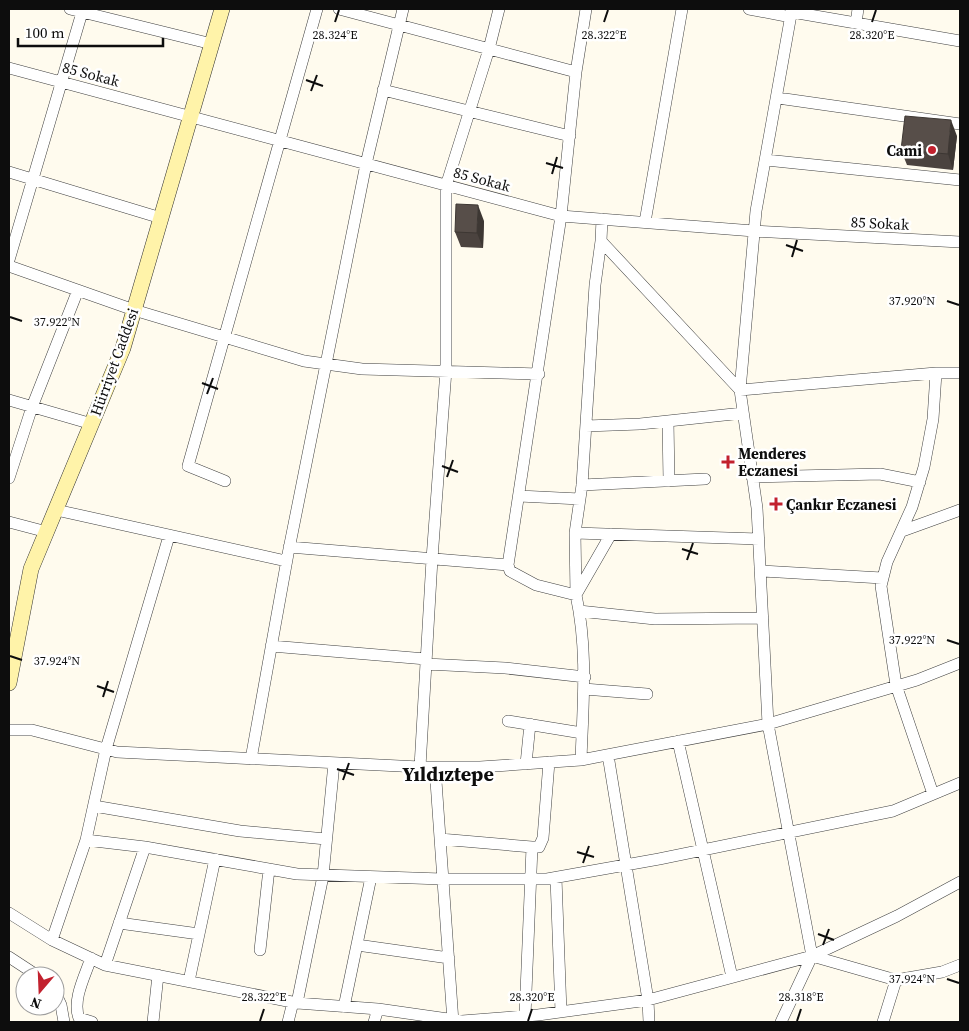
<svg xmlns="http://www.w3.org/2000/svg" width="969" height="1031" font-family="'Source Serif 4',serif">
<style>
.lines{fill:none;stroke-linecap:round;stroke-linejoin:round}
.street-casing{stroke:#404040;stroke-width:12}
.secondary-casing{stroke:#2f2f2f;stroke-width:16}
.street{stroke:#fff;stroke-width:11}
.secondary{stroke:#fff3a9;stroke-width:15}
.wall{fill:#4b433f}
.shaded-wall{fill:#3d3733}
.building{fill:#574e49;stroke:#3d3733}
.ticks{fill:none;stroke:#0d0d0d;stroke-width:2}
.poi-dot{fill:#c2212e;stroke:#fff;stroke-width:2}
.labels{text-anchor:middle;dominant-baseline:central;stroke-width:5;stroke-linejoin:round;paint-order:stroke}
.street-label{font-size:15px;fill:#0d0d0d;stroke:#fff}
.poi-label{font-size:15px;font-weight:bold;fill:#0d0d0d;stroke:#fff;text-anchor:start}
.district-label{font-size:20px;font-weight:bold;fill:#0d0d0d;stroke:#fff}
.ticks-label{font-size:12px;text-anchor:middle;fill:#0d0d0d;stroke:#fff;stroke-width:5;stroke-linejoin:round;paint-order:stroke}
</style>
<rect width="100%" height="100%" fill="#fffbee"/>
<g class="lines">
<defs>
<path id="street" d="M70 9 212 44
M339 9 576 72
M749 9 791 17
M792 12 960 41
M856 23 858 9
M9 68 561 216 754 231 960 242
M383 90 570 136
M778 98 960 124
M766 160 960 180
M9 172 161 218
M602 219 601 241 740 390 936 373H960
M645 222 682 9
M9 260 83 9
M9 266 134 310 304 361 362 369 539 374
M9 400 92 424
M668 421 669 481
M586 426 640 424 743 413
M752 477 880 474 920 482
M9 478 32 407 78 290
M225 481 188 466 317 9
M582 485 705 479
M519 496 580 499
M56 510 286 561
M9 522 47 532
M902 531 960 510
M575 533 759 539
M169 536 106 749 86 840 145 847 297 874 442 879H547L659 859 893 811 960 783
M289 547 508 565
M760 571 882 578
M577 593 611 534
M576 595 575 533 582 485 595 285 601 241
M579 611 655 619 763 618
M271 646 426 659
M426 664 505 668 585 677
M584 689 647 694
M508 721 582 733
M9 730H32L117 752 420 767H480L581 760 768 724 917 680 960 663
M678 741 732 977
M608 755 648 1000 649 1022
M251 759 288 554 366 164 403 9
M581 760C583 704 588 650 576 595L536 585 510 571 508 565 561 216 576 72 586 9
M526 764 530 724
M420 767 432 559 446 370V186L489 49 499 9
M435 767 453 1022
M933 794 896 685 881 586 887 562 912 507 924 467 933 419 936 373
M94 806 240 831 326 839
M440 839 532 847
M556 878 561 1012
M9 913 52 940 105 965 297 1003 378 1009 462 1021 538 1015 648 1000 812 956 897 916 960 882
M119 923 199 934
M52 940 86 840
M357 945 449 958
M260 950 269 869
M812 956 896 980 942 972 960 965
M9 957 38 976
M91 958C85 976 72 1000 79 1018L92 1022
M105 965 145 847
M189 981 215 859
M55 992 61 1005 64 1022
M297 1003 323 876 334 763
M344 1007 371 877
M525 1016 532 847H539L543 838 549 762
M153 1022 158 975
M288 1022 293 1002
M374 1022 378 1009
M781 1022 812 956 768 724 757 508 740 390 756 211 792 9
M883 1022 896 980"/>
<path id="secondary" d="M9 683 31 569 123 348 222 9"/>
</defs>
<use href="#street" class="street-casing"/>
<use href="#secondary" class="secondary-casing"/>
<use href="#street" class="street"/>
<use href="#secondary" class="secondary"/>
</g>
<path class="wall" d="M957 136 953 170 907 165 901 150Z
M484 221 483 248 461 247 455 232Z"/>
<path class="shaded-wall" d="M951 120 957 136 953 170 948 154Z
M478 205 484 221 483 248 477 233Z"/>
<path class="building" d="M905 116 951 120 948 154 901 150Z
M456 204 478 205 477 233 455 232Z"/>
<path class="ticks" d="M335 22 339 10M604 22 608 10M872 22 876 10M306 80 323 86M311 91 317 75M546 163 563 168M552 174 557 157M786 245 803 251M792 257 797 240M947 301 959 305M10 317 22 321M202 383 218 389M207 394 213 378M442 466 458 472M447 477 453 460M682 549 698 554M687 560 693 543M947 640 959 644M10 656 22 660M97 686 114 692M103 697 108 681M337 769 354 775M343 780 349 763M577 852 594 857M583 863 589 846M818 934 834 940M823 945 829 929M947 979 959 983M260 1021 264 1009M528 1021 532 1009M797 1021 801 1009"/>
<g class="poi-dot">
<circle cx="932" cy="150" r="5"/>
<path d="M725.5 454.5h5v5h5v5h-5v5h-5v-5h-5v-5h5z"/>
<path d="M773.5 496.5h5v5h5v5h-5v5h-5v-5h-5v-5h5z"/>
</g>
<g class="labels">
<g class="street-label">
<text transform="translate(91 74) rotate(15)">85 Sokak</text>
<text transform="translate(482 179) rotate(15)">85 Sokak</text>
<text transform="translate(880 223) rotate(3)">85 Sokak</text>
<text transform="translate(114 362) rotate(-70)">Hürriyet Caddesi</text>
</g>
<g class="poi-label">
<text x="922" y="150" text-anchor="end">Cami</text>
<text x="738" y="453">Menderes<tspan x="738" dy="17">Eczanesi</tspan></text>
<text x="786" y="504">Çankır Eczanesi</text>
</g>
<g class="district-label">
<text x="448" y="774">Yıldıztepe</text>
</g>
</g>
<g class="ticks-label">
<text x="335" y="39">28.324°E</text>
<text x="604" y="39">28.322°E</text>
<text x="872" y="39">28.320°E</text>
<text x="912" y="305">37.920°N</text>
<text x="57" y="326">37.922°N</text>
<text x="912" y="644">37.922°N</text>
<text x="57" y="665">37.924°N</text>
<text x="912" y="983">37.924°N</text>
<text x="264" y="1001">28.322°E</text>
<text x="532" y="1001">28.320°E</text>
<text x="801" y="1001">28.318°E</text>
</g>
<rect width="969" height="1031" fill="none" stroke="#0d0d0d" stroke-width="20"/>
<g transform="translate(40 991) rotate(199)"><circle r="24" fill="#ffffff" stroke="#9e9e9e"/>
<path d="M0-4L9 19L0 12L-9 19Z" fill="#c2212e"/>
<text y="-8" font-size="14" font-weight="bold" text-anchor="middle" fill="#0d0d0d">N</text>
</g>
<path d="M18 38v8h145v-8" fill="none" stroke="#0d0d0d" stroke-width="2.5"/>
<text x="25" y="38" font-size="15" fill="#0d0d0d" stroke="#ffffff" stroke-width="4" paint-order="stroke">100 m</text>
</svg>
